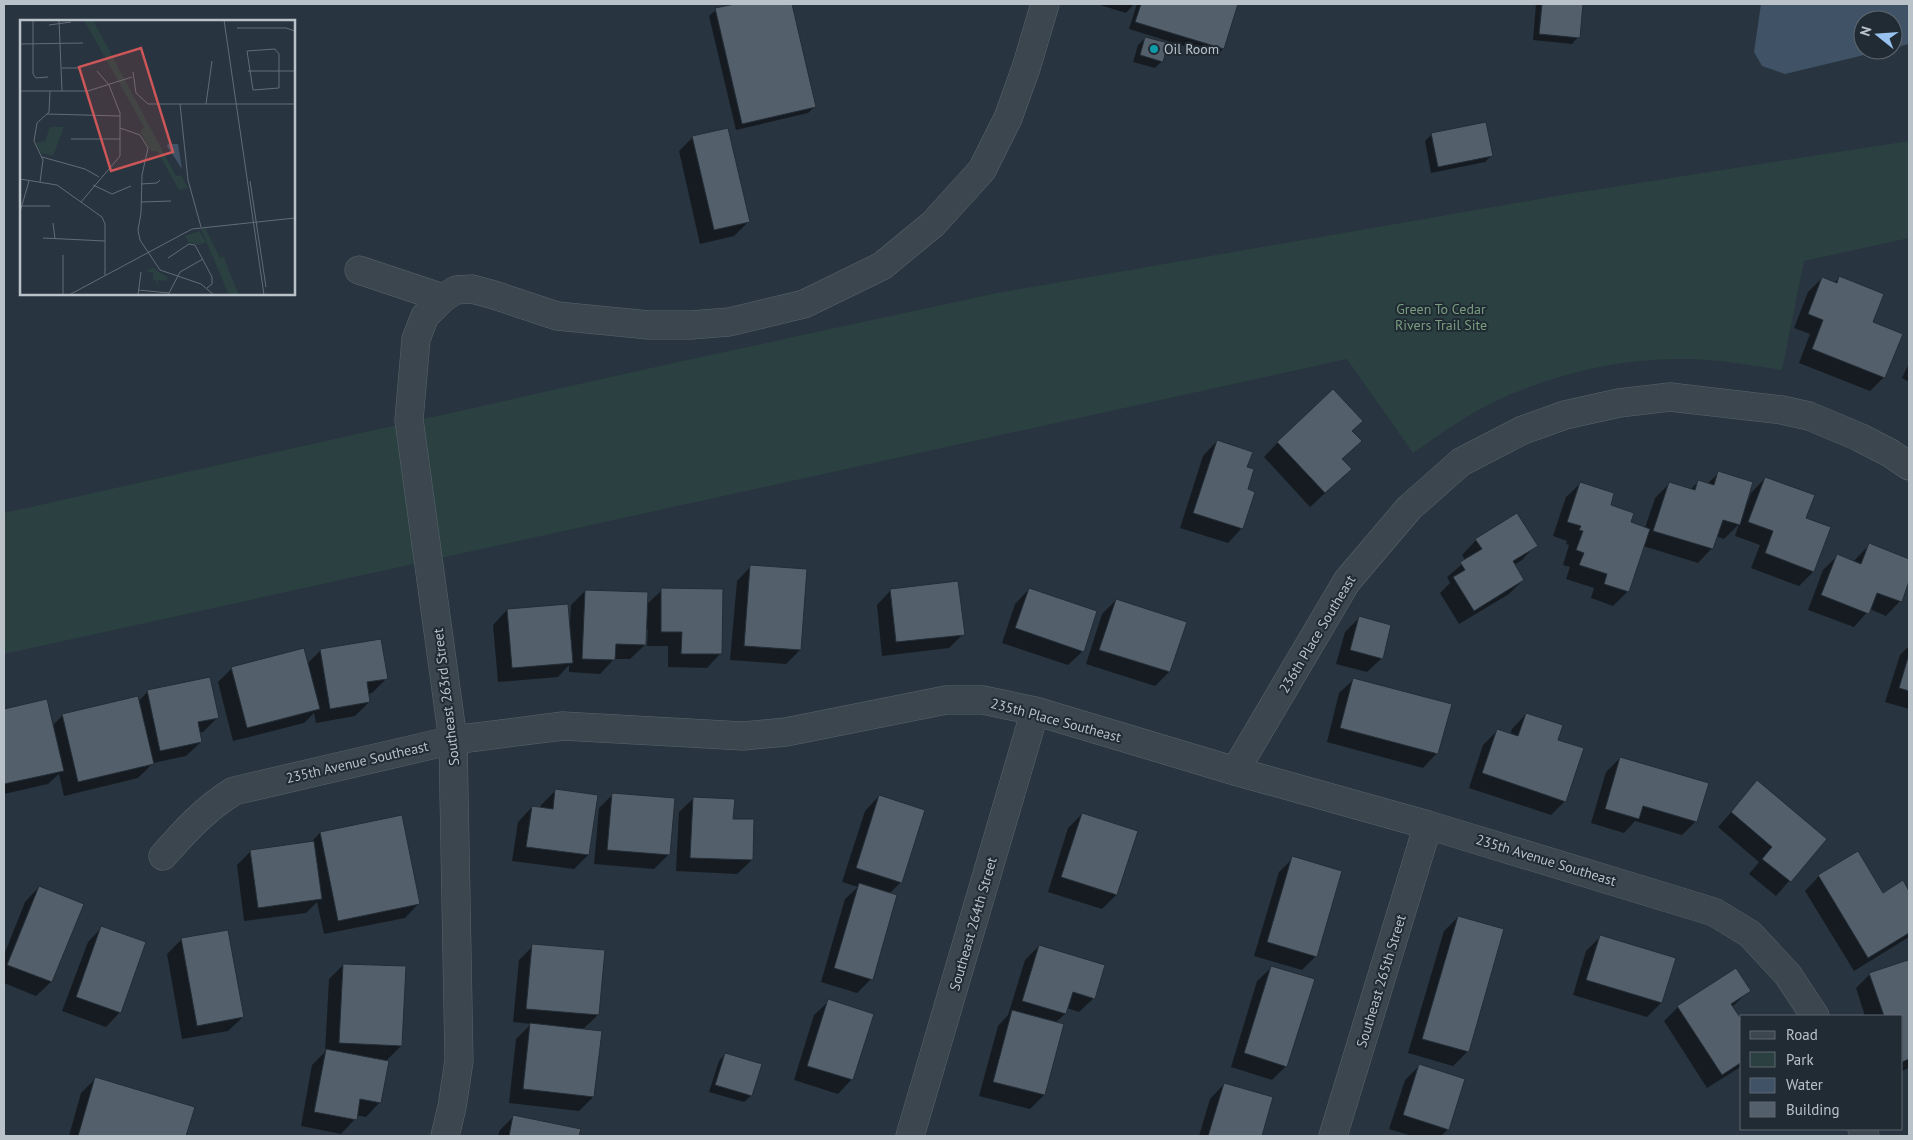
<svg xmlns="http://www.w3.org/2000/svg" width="1913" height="1140" font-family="'PT Sans',sans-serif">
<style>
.green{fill:#2b4141}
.water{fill:#405366}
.shadow{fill:#0007}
.building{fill:#545f6c;stroke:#232d36}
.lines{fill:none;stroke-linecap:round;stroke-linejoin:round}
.street-casing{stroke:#5a646c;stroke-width:29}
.street{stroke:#3c464f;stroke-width:28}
.culture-dot{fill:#0f9aa8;stroke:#212b34;stroke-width:2}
.labels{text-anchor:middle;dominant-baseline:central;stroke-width:4;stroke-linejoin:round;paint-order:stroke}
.poi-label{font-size:14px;fill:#b9c1c9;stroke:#212b34;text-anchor:start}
.park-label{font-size:14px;fill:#799d7e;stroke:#212b34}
.street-label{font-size:14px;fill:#b9c1c9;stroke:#212b34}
.inset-road{fill:none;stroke:#626c76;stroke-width:1}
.view{fill:#cd5658;fill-opacity:0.15;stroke:#cd5658;stroke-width:2.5}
.inset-edge{fill:none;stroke:#b9c1c9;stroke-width:2.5}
</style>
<rect width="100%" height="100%" fill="#28343f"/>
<path class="green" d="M1909 141V238L1804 261 1782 370C1749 365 1717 359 1684 359 1620 358 1554 374 1496 401 1467 415 1440 434 1413 453L1347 359 4 654V513L678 362 997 293 1568 194Z"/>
<path class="water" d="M1761 4H1909V44L1893 48V20H1863V50H1885L1785 74 1762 66 1754 52Z"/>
<path class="shadow" d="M741 4H791L815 106 808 113 736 130 709 16 716 10Z
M1097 4H1134L1126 13Z
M1137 4H1236L1223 49 1216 56 1129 29Z
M1536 4H1582L1578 37 1572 44 1533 40Z
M1145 38 1162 61 1155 68 1133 62 1138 45Z
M1432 134 1492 155 1485 162 1431 173 1425 141Z
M693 137 748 222 734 236 700 244 679 151Z
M1822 278 1834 283 1839 278 1871 323 1884 377 1870 391 1799 363 1810 334 1794 328 1808 292Z
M1909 363V382L1902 378Z
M1351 431 1341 460 1336 483 1310 507 1264 457 1278 442Z
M1217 441 1246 468 1242 528 1228 543 1180 528 1203 456Z
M1719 473 1748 501 1751 493 1765 478 1805 519 1813 572 1799 586 1751 568 1760 545 1735 536 1739 524 1724 539 1716 536 1712 548 1698 563 1643 546 1628 591 1613 606 1591 598 1594 588 1566 579 1570 567 1563 565 1569 545 1566 544 1567 541 1553 536 1566 497 1581 483 1629 523 1645 528 1655 498 1669 484 1690 490 1698 482 1707 484Z
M1517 515 1536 545 1522 560 1514 565 1523 580 1509 594 1459 624 1440 593 1450 583 1447 577 1466 561 1462 555 1476 540Z
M1869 545 1909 560V578L1900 601 1886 616 1870 609 1854 627 1808 610 1823 570 1837 556 1853 562Z
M751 566 800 650 786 664 730 660 737 581Z
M1029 589 1083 651 1068 665 1002 643 1015 604Z
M662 590 721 653 707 668 668 667V646H647L648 629H645V645L630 659H614L600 674 569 672V665L558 677 498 682 493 625 507 610 570 623 571 605 585 591 646 605Z
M891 590 963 634 949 648 882 656 877 605Z
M1116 600 1169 672 1155 686 1086 664 1102 614Z
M1359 618 1382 658 1367 672 1336 664 1345 632Z
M1909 646V709L1885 702 1900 655Z
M321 650 386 679 372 693 368 694 369 702 355 716 316 723 314 713 304 723 233 741 218 682 232 668 307 664Z
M1354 679 1437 753 1423 768 1327 742 1339 693Z
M148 691 218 717 203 732 199 733 201 742 186 756 153 763 138 778 64 796 59 774 48 784 4 794V710L46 701 52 726 63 715 138 702Z
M1526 714 1556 740 1565 801 1551 815 1469 788 1483 745 1498 730 1510 734 1512 729Z
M1620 758 1696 821 1682 835 1635 821 1624 833 1591 823 1606 772Z
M1758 782 1825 839 1776 896 1749 874 1759 862 1718 827Z
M556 790 588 855 574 869 512 861 518 822 532 807 541 809V805Z
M613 794 668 855 654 869 594 864 599 808Z
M879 796 901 882 889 894 871 979 857 993 821 982 845 899 858 887 842 882 865 811Z
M694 798 732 820 752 860 737 874 676 871 679 812Z
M1082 814 1116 895 1102 909 1048 892 1068 828Z
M320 833 419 903 405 918 324 934 317 902 306 913 244 921 237 865 251 851 310 843Z
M1857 853 1882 894 1902 882 1909 893V937L1854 971 1805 891 1819 876Z
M1293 858 1316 956 1302 970 1254 956 1279 872Z
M39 887 82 904 51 982 36 996 4 983V955L25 902Z
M1458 917 1467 1052 1453 1066 1408 1053 1444 931Z
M102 927 120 1012 106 1027 62 1011 88 942Z
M227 931 243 1017 228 1031 182 1039 167 954 181 940Z
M1600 937 1661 1003 1647 1017 1573 995 1586 951Z
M533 946 598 1015 582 1030 593 1097 579 1111 509 1103 516 1039 531 1024 513 1022 519 960Z
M1039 946 1094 998 1079 1012 1067 1008 1065 1014 1055 1023 1044 1095 1030 1109 979 1096 998 1026 1008 1015 1025 960Z
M1907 961 1909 969V1068L1902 1071V1016H1865L1856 988 1870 974Z
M343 965 401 1046 385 1062 380 1102 366 1117 356 1115 355 1119 341 1134 301 1126 312 1065 325 1052 329 979Z
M1272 967 1286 1066 1272 1080 1231 1067 1257 981Z
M1749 991 1732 1007 1742 1022V1066L1707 1088 1664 1021 1678 1007Z
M829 1001 852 1079 838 1094 794 1080 814 1015Z
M725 1054 751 1096 744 1102 709 1092 719 1061Z
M1419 1066 1448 1129 1441 1136H1412L1389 1129 1405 1080Z
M95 1079 193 1108 185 1136H69L81 1093Z
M1224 1084 1272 1098 1260 1136H1199L1210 1099Z
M514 1116 579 1130 578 1136H498L500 1130Z"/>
<path class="building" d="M735 4H792L816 107 742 124 715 8Z
M1141 4H1238L1224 49 1135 22Z
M1542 4H1583L1580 38 1539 34Z
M1145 37 1168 43 1163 62 1140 55Z
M1486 122 1493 156 1438 167 1431 133Z
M728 128 750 222 714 230 692 136Z
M1839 276 1884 294 1873 322 1903 334 1885 378 1812 349 1823 320 1808 314 1822 277 1837 283Z
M1333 389 1363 421 1352 431 1362 441 1342 459 1352 469 1325 493 1277 442Z
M1217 440 1253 452 1247 467 1254 469 1248 489 1255 492 1243 529 1193 513Z
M1718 471 1753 482 1740 525 1723 520 1713 549 1653 531 1669 482 1695 490 1698 480 1714 485Z
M1765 477 1815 495 1806 518 1831 527 1814 572 1765 553 1773 531 1748 522Z
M1580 482 1614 493 1611 505 1634 513 1631 522 1650 529 1629 592 1604 584 1607 574 1579 565 1584 553 1576 550 1583 531 1579 530 1581 526 1567 522Z
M1517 513 1538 546 1513 561 1524 580 1474 611 1453 577 1465 570 1460 562 1482 549 1475 539Z
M1869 543 1909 559V581L1902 602 1877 593 1869 614 1821 595 1837 554 1861 564Z
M750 565 807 569 801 650 744 646Z
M958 581 965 635 896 642 890 589Z
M661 588 723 589 722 654H681L682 632H661Z
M1029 588 1097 611 1084 652 1015 628Z
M585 590 648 592 646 645 616 644 615 660 582 659Z
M1116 599 1187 622 1170 672 1099 650Z
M568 604 573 663 512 668 507 609Z
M1359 616 1391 625 1383 659 1350 650Z
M381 639 388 679 367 682 370 702 330 709 320 649Z
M304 648 320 709 247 728 231 667Z
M1909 654V691L1899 688Z
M210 677 219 718 198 722 202 742 160 751 147 690Z
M1353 678 1452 704 1438 754 1340 728Z
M138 696 154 764 78 782 62 714Z
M47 699 64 771 4 784V709Z
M1526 713 1563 725 1558 740 1584 748 1566 802 1482 773 1497 729 1518 736Z
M1620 757 1709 783 1697 822 1643 806 1639 819 1605 809Z
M1757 780 1827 839 1791 882 1762 859 1772 847 1731 812Z
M555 789 598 795 589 855 526 847 532 806 553 809Z
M612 793 675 798 670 855 607 850Z
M879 795 925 810 902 883 856 868Z
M693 797 735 799 733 819H754L753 860 690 858Z
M1082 813 1138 831 1117 895 1061 877Z
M402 815 420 904 338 921 320 832Z
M314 841 322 899 258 908 250 850Z
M1858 851 1883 893 1903 880 1909 891V933L1868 958 1818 875Z
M1292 856 1342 871 1317 957 1267 942Z
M859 883 897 895 873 980 834 968Z
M39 886 84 904 52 982 7 965Z
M1458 916 1504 929 1469 1052 1422 1039Z
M101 926 146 942 121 1013 76 997Z
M228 930 244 1017 197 1026 181 938Z
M1600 935 1676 958 1662 1003 1586 980Z
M532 944 605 950 599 1015 526 1009Z
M1039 945 1105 965 1095 999 1073 992 1066 1014 1022 1001Z
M1908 960 1909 965V1059L1902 1062V1016H1884L1869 973Z
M343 964 406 966 402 1046 339 1043Z
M1271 966 1315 979 1287 1067 1244 1053Z
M1736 968 1751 991 1731 1004 1742 1020V1062L1722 1075 1677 1006Z
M828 999 874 1014 853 1080 807 1066Z
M1012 1010 1064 1024 1045 1095 993 1082Z
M530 1023 602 1031 594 1097 523 1089Z
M326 1049 389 1061 381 1103 360 1099 357 1120 314 1112Z
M725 1053 762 1064 752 1096 715 1085Z
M1419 1064 1465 1079 1449 1130 1403 1115Z
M95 1077 195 1107 186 1136H78Z
M1224 1083 1273 1097 1262 1136H1208Z
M513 1115 581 1129 579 1136H509Z"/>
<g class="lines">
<defs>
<path id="street" d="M359 270 443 298 456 290 472 289 494 295 557 316 649 325H691L729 322 804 304 882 266 933 224 982 170 1008 118 1026 68 1045 4
M443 298 425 316 416 339 409 420 453 740 459 1061 452 1107 445 1136
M1235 771 1347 581 1409 508 1461 462 1523 430 1565 415 1619 403 1670 397 1782 410 1809 416 1859 437 1890 453 1909 466
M163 856C185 831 206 808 234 791L453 740 563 726 743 736 786 732 946 700H983L1035 711 1235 771 1428 825 1714 912 1750 934 1788 975 1815 1016
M1862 1129 1865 1136
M910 1136 1035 711
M1333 1136 1428 825"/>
</defs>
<use href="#street" class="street-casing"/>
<use href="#street" class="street"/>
</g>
<circle class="culture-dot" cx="1154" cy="49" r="5"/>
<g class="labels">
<g class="poi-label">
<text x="1164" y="49">Oil Room</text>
</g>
<g class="park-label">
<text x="1441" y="309">Green To Cedar<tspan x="1441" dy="16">Rivers Trail Site</tspan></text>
</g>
<g class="street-label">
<text transform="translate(1317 634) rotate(-59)">236th Place Southeast</text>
<text transform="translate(446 697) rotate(-97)">Southeast 263rd Street</text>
<text transform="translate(1056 720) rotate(15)">235th Place Southeast</text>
<text transform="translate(357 762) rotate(-13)">235th Avenue Southeast</text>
<text transform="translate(1546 860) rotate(17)">235th Avenue Southeast</text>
<text transform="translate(973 924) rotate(-74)">Southeast 264th Street</text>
<text transform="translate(1381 981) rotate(-73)">Southeast 265th Street</text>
</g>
</g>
<g transform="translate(20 20)">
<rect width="275" height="275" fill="#28343f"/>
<path d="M64 0H73L156 156 161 155 168 168 159 170 178 203 137 131H131L120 112 124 107ZM30 107H44L33 136 21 133 16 123 25 121ZM185 208 200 238 203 236 219 275H209L181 209ZM179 211 186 222 179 225 168 222 165 216ZM133 248 148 258 146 261 138 260V269L136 260H133V253L125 251Z" fill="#2b4141"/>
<path d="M148 124H158L162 149 147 126Z" fill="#405366"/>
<path class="inset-road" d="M13 0V54L16 58 28 57M39 0 42 71M204 0 244 275M29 5 51 2M217 8H266L275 11M0 24 63 23M255 29 259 34V68L233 70 227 31ZM42 48H58M228 51H275M113 52 116 73 128 84H275M0 71H68L112 57M160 84 168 160 181 207M186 84 192 41M27 94 100 96M100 108 120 115 128 128 122 155 121 193 118 210 120 220 140 250 181 264 194 275M51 119H100M22 137 65 149 79 157M0 159 37 165 82 197 85 204V255M230 161 246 267M20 162 23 140 14 121 17 103 29 92 30 71M121 164 137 163 140 160M73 165 92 174 111 166M61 182 100 136V93L89 65 77 51M121 182 151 181M0 186H30M0 192 9 161M33 203 35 219M23 218 85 221M43 235V275M148 238 169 224 175 225 192 257V264L187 268M0 244V269M118 270 149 273M49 275 172 209 275 198M118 275 121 252M148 275 160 252 183 239"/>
<path class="view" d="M121 28 153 132 91 151 59 47Z"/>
<rect width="275" height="275" class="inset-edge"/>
</g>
<rect width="1913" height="1140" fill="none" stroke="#b9c1c9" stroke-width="10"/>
<rect x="1740" y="1015" width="162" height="115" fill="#212b34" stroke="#5e6770"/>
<rect x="1750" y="1031" width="25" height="8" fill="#3c464f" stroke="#5e6770"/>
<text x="1786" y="1040" font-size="15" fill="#b9c1c9">Road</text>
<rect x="1750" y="1052" width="25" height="15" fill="#2b4141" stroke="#5e6770"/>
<text x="1786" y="1065" font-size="15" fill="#b9c1c9">Park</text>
<rect x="1750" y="1078" width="25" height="15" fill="#405366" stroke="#5e6770"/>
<text x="1786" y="1090" font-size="15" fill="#b9c1c9">Water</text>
<rect x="1750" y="1102" width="25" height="15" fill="#545f6c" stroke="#5e6770"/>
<text x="1786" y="1115" font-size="15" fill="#b9c1c9">Building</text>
<g transform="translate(1878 35) rotate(287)"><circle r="24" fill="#212b34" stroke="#5e6770"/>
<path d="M0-4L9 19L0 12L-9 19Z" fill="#98c2ef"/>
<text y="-8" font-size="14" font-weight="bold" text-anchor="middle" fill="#b9c1c9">N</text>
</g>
</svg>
